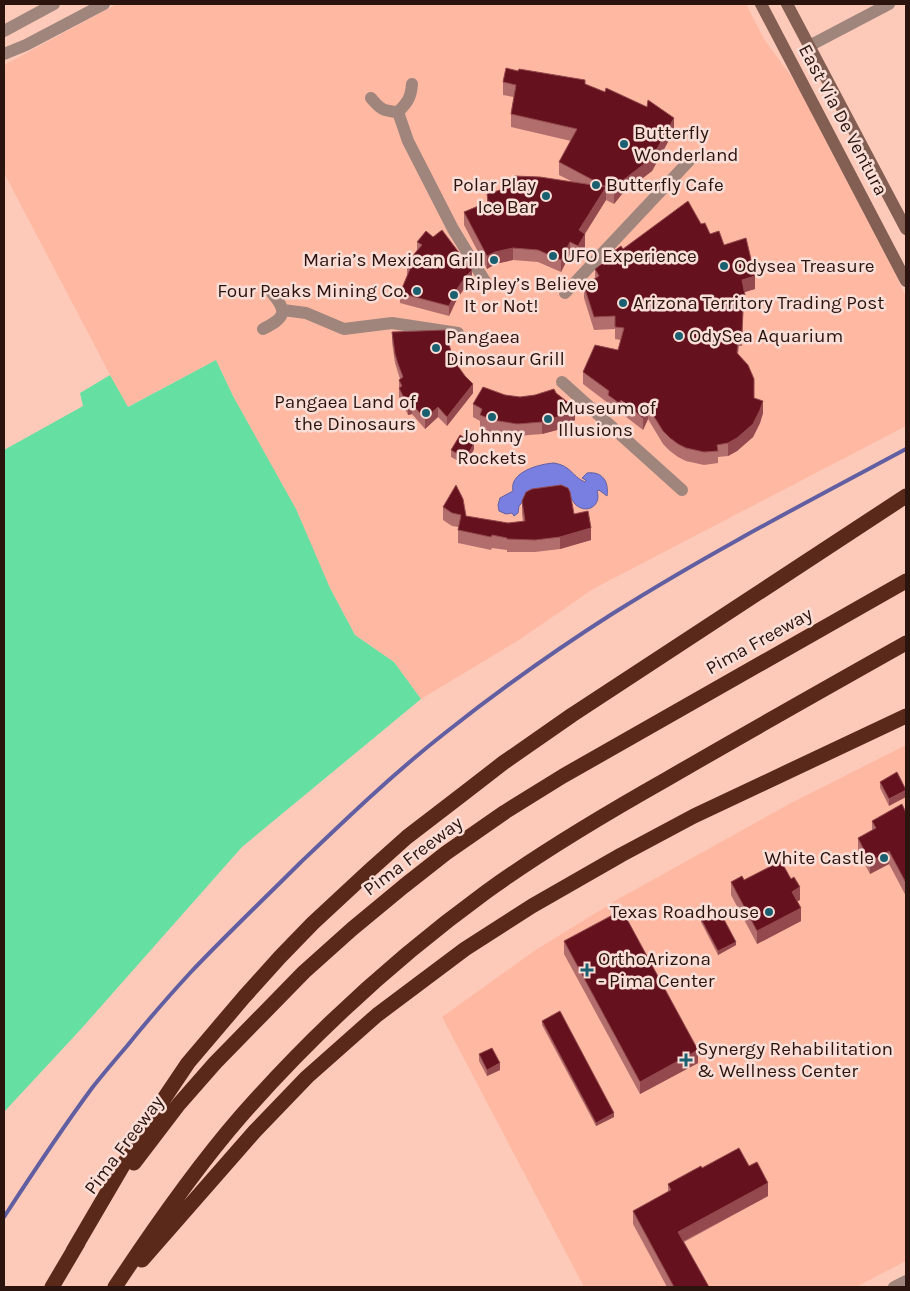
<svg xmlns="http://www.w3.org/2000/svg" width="910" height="1291" font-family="Karla,sans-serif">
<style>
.built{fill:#ffb8a2}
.green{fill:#66e0a2}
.water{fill:#797fe1;stroke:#615fa1}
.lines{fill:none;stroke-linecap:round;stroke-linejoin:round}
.stream{stroke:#615fa1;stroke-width:4}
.street{stroke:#a0857d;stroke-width:12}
.secondary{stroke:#835e52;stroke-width:12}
.highway{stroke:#5b2919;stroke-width:15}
.wall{fill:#b26e6c}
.shaded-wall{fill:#93494d}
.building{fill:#66121e;stroke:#93494d}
.poi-dot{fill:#1a6071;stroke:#f8ded6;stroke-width:2}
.labels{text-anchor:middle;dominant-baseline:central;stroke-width:5;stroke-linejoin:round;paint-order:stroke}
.street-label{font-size:19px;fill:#2a140d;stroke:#f8ded6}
.poi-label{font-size:19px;fill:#2a140d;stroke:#f8ded6;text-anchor:start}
</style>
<rect width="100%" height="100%" fill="#fdcaba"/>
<path class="built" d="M117 4H746L764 39 794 80 894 271 906 297V426L593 589 519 640 421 699 394 662 355 635 330 588 233 396 216 360 127 407 4 173V65Z
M906 745V1261L856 1287H584L442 1017 534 951 620 898 791 803Z"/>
<path class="green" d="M216 360 233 396 296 509 330 588 355 635 394 662 421 699 242 847 81 1029 4 1112V450L83 406 80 393 110 375 128 407Z"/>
<path class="water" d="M554 463C572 466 571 476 585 482L586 480 582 478 587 473C603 471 609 482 607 496L599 490 597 491C602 506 586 515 575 504 573 502 572 499 570 497L528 496 519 506 518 513 514 516 512 513 506 514 499 511 498 505 500 498 513 491C509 472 539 464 554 463Z"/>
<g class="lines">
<path class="stream" d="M4 1217C32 1174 61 1130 92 1088 103 1074 115 1060 127 1046 147 1021 168 997 190 973 226 935 264 899 301 862 347 818 394 773 445 733 498 691 554 651 612 614 707 554 807 502 906 449"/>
<path class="street" d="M4 31 54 4
M809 46 889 4
M4 54 26 45 104 4
M412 84C411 98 407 103 398 112L408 141 453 229 486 283
M371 98C380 109 383 111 398 112
M565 293 689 161
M283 310 306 313 344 329 392 323 458 333
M263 329C284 318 289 313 272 293
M562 382 682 490
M894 1287 906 1281"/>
<path class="secondary" d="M761 4 906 281
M787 4 906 229"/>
<path class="highway" d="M134 1163 179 1104 215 1063 304 972 352 929 404 886 446 853 505 812 563 776 906 581
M73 1251 149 1121 188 1063 244 997 280 957 313 923 369 871 407 837 463 794 503 763 572 715 906 496
M142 1260 255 1131 307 1077 377 1015 465 949 532 906 621 855 694 816 906 716
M52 1287 78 1243
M115 1287C154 1228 195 1169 241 1116 314 1033 397 957 486 892 544 850 605 814 667 779 746 733 826 688 906 643"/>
</g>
<path class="wall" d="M518 71 585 84 674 131 652 171 622 194 614 204 606 200 585 234V247L578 259 570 254 561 272 538 262 513 260 495 264 487 269 464 225V212L487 202V194L573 182 559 175V162L571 141 511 127V114L514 97 503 95V82Z
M701 224 710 234 724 245 755 289 744 292 745 307 742 308V346H739L738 354 754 398 763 413 760 423 753 437 737 451 728 456 718 457V463L704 465 686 461 678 457 670 451 663 444 648 419 643 430 621 413 619 415 608 407V403L583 384V372L618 350 621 340 615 339V329L594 330 584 298V286L595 278V269L610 258V254Z
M417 242 472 280 466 286 457 299 449 316 400 303V293L407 277V267L417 250Z
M392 332 450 348 455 362 473 393 447 426 438 417 425 429 412 414 408 415 399 397V380L400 379 395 363 392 342Z
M556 393 575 420 557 430 542 434 517 436 493 433 480 428V421L473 417V404L505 395 520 397Z
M474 449 466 465 451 457V450Z
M522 501 574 514 591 540 560 549 535 552H507V550L492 548 491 550 458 543V527L452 526 443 520V507L466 516 508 523 523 522 522 514Z
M897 772 889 806 880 788V782Z
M906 813V896L889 864 870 874 858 851V838L872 831V821Z
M744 880 800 900 797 901 801 921 757 944 731 895V882Z
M701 919 736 945 718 955 701 922Z
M564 941 698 1063 640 1094 564 954Z
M542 1021 614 1117 596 1126 542 1025Z
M479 1054 500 1070 487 1076 479 1061Z
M749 1166 768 1196 684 1242 709 1287H667L633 1224V1211L668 1192V1184L702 1168Z"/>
<path class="shaded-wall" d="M674 118V131L652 171 622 194 614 204V191Z
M606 187V200L579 243V230Z
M585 234V247L578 259V246Z
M570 242V254L561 272V260Z
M513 248V260L495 264 487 269V256L495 252Z
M472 270V280L466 286 457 299 449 316V306L457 289 466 276Z
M755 276V289L742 293V280Z
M745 295V307L741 309V296Z
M473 384V393L447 426V417Z
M621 400V413L619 415V403Z
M763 401V413L760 423 753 437 737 451 728 456V443Z
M412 404V414L408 415V406Z
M438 407V417L425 429V419Z
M648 407V419L643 430V418Z
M575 408V420L557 430 542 434V422Z
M474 443V449L466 465V459Z
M591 528V540L560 549V537Z
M906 790V797L889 806V799Z
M889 851V864L870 874V862Z
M800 887V900L792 904V892Z
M801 908V921L757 944V931Z
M736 942V945L718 955V951Z
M698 1050V1063L640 1094V1082Z
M500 1063V1070L487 1076V1070Z
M614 1113V1117L596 1126V1123Z
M768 1183V1196L678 1244V1232Z"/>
<path class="building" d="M506 68 518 71 519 69 585 80V84L605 92 606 88 647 107 648 100 674 118 652 158 622 181 614 191 606 187 579 230 585 234 578 246 570 242 561 260 538 250 513 248 495 252 487 256 464 212 488 202 487 194 513 186 514 176 540 177 606 187 559 162 577 129 511 114 516 85 503 82Z
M688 201 701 224 705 223 710 234 719 231 724 245 746 238 755 276 742 280 745 295 741 296 743 311 742 333H739L737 353 748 365 754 379V398L763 401 760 410 753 424 737 438 728 443 717 445 718 451 704 452 686 448 678 444 670 438 663 431 648 407 643 418 621 400 619 403 608 395 609 391 583 372 595 345 618 350 624 328 615 327V316L594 317 584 286 599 276 595 269 611 257 610 254 621 246 623 249Z
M442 230 472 270 466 276 457 289 449 306 400 293 410 269 407 267 415 253 422 245 417 242 426 231 433 237Z
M446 330 450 348 455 362 465 376 473 384 447 417 438 407 425 419 412 404 408 406 399 388 402 386 399 380 403 377 398 364 395 354 392 332Z
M483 387 505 395 520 397 535 395 554 389 556 393 575 408 557 417 542 422 517 424 493 420 480 415 482 409 473 404Z
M460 435 474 443 466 459 451 450Z
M456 485 463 499 466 516 508 523 525 521 522 501 526 492 532 489 561 485 568 488 570 492 574 514 588 511 591 528 560 537 535 540 507 539V538L492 535 491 537 458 530 461 515 452 513 443 507Z
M897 772 906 790 889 799 880 782Z
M902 804 906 813V883L889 851 870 862 858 838 876 828 872 821Z
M781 861 791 879 794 877 800 887 792 892 801 908 757 931 731 882 742 876 744 880Z
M622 910 698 1050 640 1082 564 941Z
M719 910 736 942 718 951 701 919Z
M560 1011 614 1113 596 1123 542 1021Z
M492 1048 500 1063 487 1070 479 1054Z
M739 1148 749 1166 757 1162 768 1183 678 1232 709 1287H674L633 1211 671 1190 668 1184 701 1166 702 1168Z"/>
<g class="poi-dot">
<circle cx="624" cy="144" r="5"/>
<circle cx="596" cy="185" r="5"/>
<circle cx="546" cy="196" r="5"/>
<circle cx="553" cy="256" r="5"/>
<circle cx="494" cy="260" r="5"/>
<circle cx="724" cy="266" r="5"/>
<circle cx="417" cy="291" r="5"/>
<circle cx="454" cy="295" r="5"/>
<circle cx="623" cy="303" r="5"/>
<circle cx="679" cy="336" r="5"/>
<circle cx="436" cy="348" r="5"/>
<circle cx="426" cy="413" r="5"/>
<circle cx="492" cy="417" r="5"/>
<circle cx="548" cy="419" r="5"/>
<circle cx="884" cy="858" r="5"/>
<circle cx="769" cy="912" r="5"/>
<path d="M584.5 962.5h5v5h5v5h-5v5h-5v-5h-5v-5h5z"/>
<path d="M683.5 1052.5h5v5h5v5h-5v5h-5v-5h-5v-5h5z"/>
</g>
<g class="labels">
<g class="street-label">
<text transform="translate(843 120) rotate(62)">East Via De Ventura</text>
<text transform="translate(759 641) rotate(-29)">Pima Freeway</text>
<text transform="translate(413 856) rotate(-37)">Pima Freeway</text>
<text transform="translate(124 1145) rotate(-53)">Pima Freeway</text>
</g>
<g class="poi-label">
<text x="634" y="133">Butterfly<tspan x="634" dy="22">Wonderland</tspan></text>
<text x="536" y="185" text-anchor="end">Polar Play<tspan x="536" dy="22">Ice Bar</tspan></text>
<text x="606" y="185">Butterfly Cafe</text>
<text x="563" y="256">UFO Experience</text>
<text x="484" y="260" text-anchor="end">Maria’s Mexican Grill</text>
<text x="734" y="266">Odysea Treasure</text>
<text x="464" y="284">Ripley’s Believe<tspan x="464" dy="22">It or Not!</tspan></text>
<text x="407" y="291" text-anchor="end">Four Peaks Mining Co.</text>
<text x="633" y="303">Arizona Territory Trading Post</text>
<text x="689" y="336">OdySea Aquarium</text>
<text x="446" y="337">Pangaea<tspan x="446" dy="22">Dinosaur Grill</tspan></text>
<text x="416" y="402" text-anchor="end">Pangaea Land of<tspan x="416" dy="22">the Dinosaurs</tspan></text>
<text x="558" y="408">Museum of<tspan x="558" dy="22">Illusions</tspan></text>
<text x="492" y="436" text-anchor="middle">Johnny<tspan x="492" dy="22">Rockets</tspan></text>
<text x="874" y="858" text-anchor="end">White Castle</text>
<text x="759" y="912" text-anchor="end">Texas Roadhouse</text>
<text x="598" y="959">OrthoArizona<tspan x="598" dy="22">- Pima Center</tspan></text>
<text x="697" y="1049">Synergy Rehabilitation<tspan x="697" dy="22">&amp; Wellness Center</tspan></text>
</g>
</g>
<rect width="910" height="1291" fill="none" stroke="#2a140d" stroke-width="10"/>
</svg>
